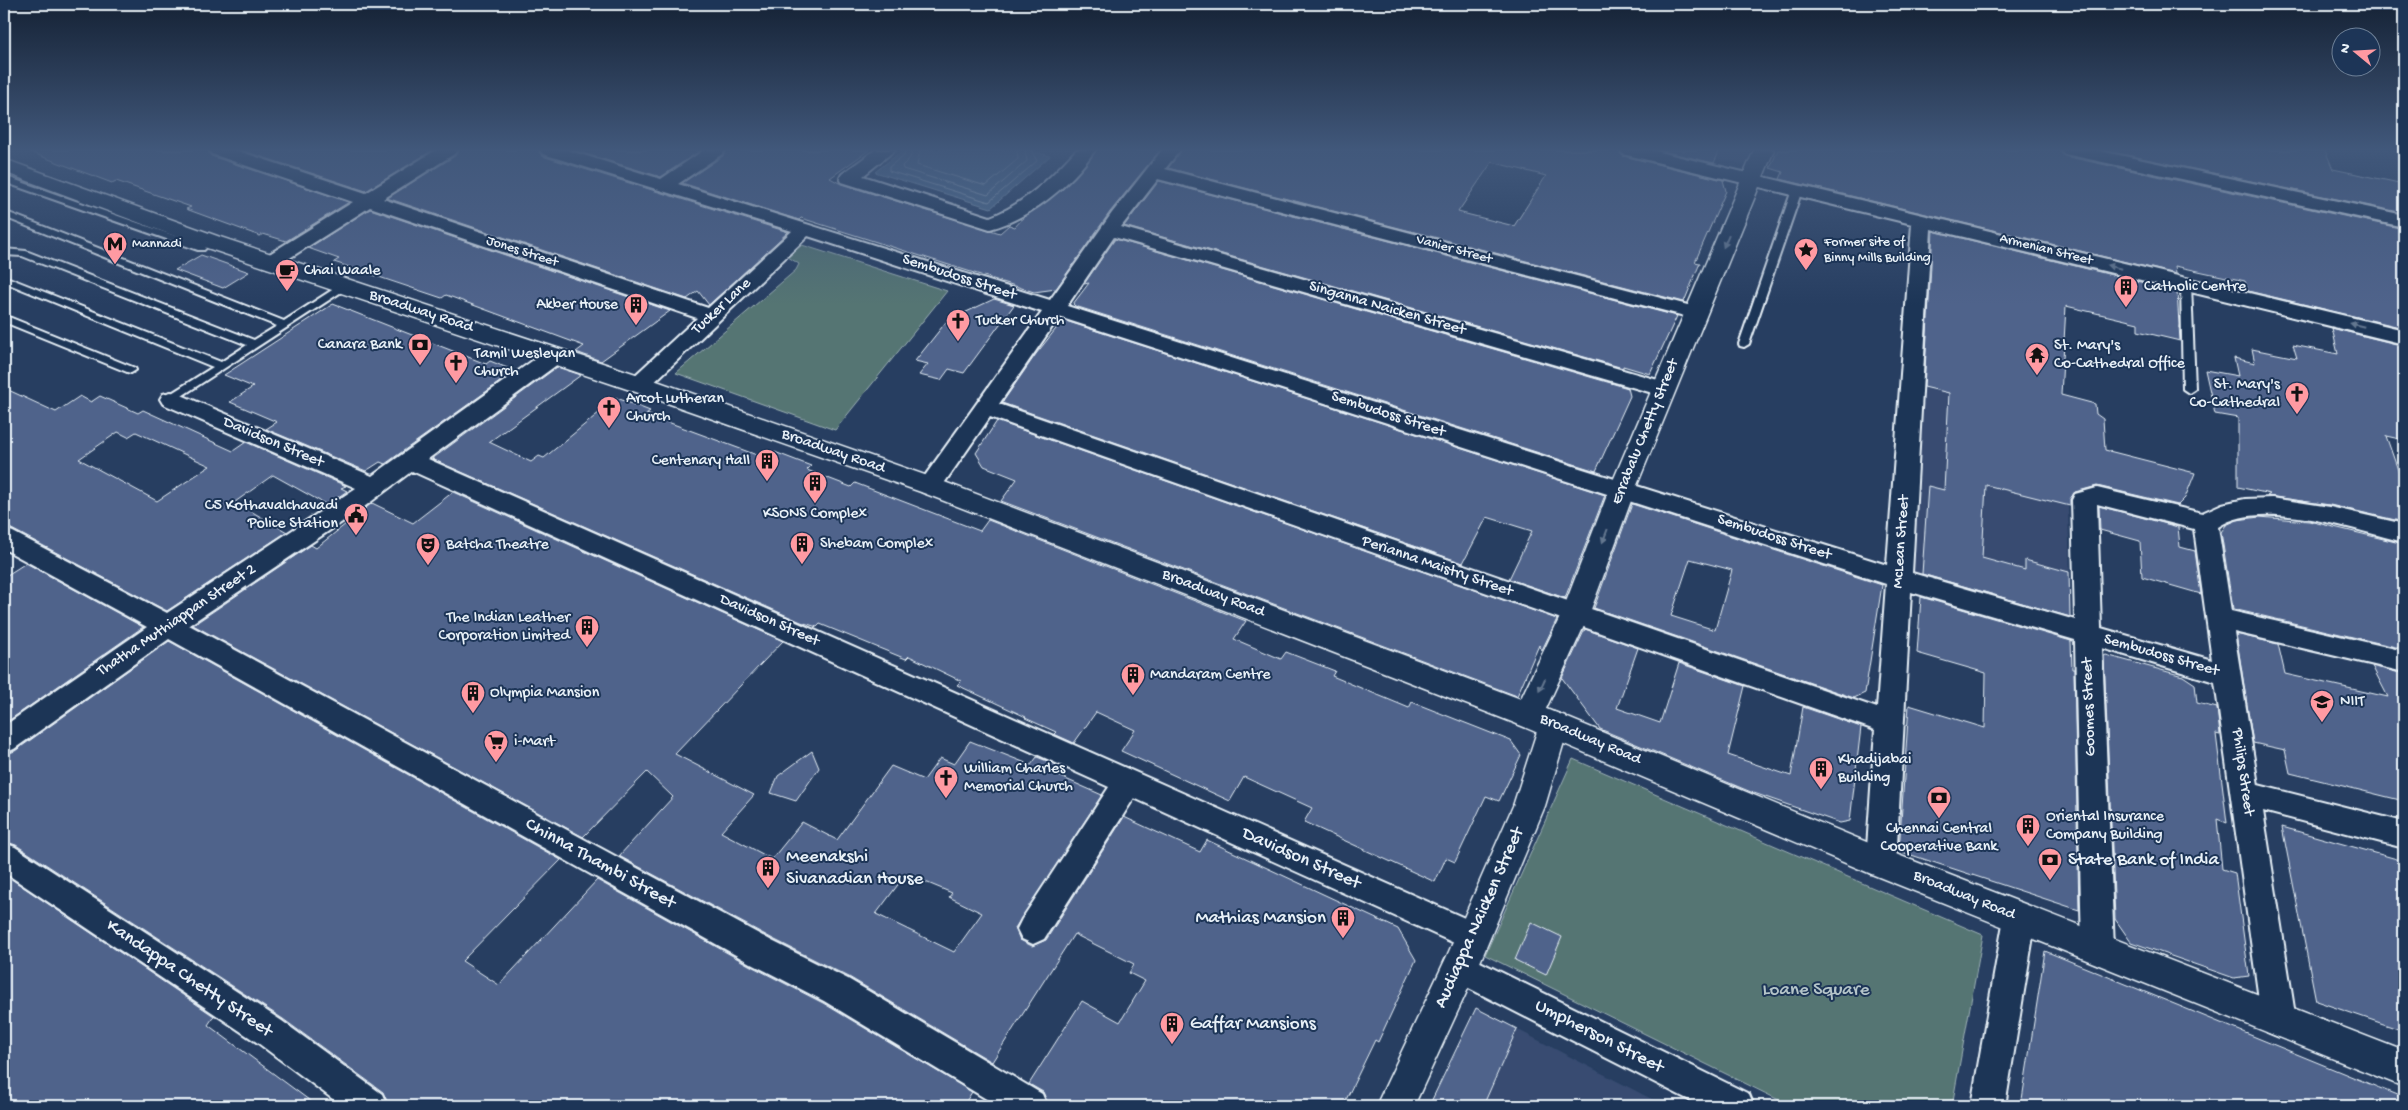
<svg xmlns="http://www.w3.org/2000/svg" width="2408" height="1110" font-family="'Gochi Hand',sans-serif">
<style>
.built{fill:#374c71}
.green{fill:#557473;stroke:#9eb2b6}
.water{fill:#527294;stroke:#8ea5bc}
.lines{fill:none;stroke-linecap:round;stroke-linejoin:round}
.shore{stroke:#acbed0;stroke-width:1}
.building{fill:#4f648b;stroke:#e8f1f8;fill-rule:evenodd}
.service-casing{stroke:#e8f1f8;stroke-width:4}
.minor-casing{stroke:#e8f1f8;stroke-width:4}
.tertiary-casing{stroke:#e8f1f8;stroke-width:3}
.secondary-casing{stroke:#e8f1f8;stroke-width:3}
.service{fill:#1d3557;fill-rule:evenodd}
.minor{fill:#1d3557;fill-rule:evenodd}
.tertiary{fill:#1d3557;fill-rule:evenodd}
.secondary{fill:#1d3557;fill-rule:evenodd}
.oneway{fill:#64778f}
.labels{text-anchor:middle;dominant-baseline:central;stroke-width:4;stroke-linejoin:round;paint-order:stroke}
.far-poi-label{font-size:14px;fill:#e8f1f8;stroke:#1d3557;text-anchor:start}
.far-street-label{font-size:14px;fill:#e8f1f8;stroke:#1d3557}
.poi-label{font-size:16px;fill:#e8f1f8;stroke:#1d3557;text-anchor:start}
.street-label{font-size:16px;fill:#e8f1f8;stroke:#1d3557}
.near-poi-label{font-size:19px;fill:#e8f1f8;stroke:#1d3557;text-anchor:start}
.near-street-label{font-size:19px;fill:#e8f1f8;stroke:#1d3557}
.near-park-label{font-size:19px;fill:#b5c5c9;stroke:#1d3557}
</style>
<rect width="100%" height="100%" fill="#273e61"/>
<filter id="ink" filterUnits="userSpaceOnUse"><feTurbulence type="fractalNoise" baseFrequency=".02" numOctaves="2"/><feDisplacementMap in="SourceGraphic" scale="10" xChannelSelector="R" yChannelSelector="G"/><feConvolveMatrix kernelMatrix="1 2 1 2 8 2 1 2 1" color-interpolation-filters="sRGB"/></filter>
<g filter="url(#ink)">
<path class="built" d="M1681 150H1752L1746 165Z
M1926 355 2016 384 2095 404 2096 414 2103 419V427L2099 442 2098 487 2080 493 2068 506 2071 616 2062 617 1909 575Z
M1476 1008 1665 1106H1429Z"/>
<path class="green" d="M802 245 947 291 835 430 676 373 796 270 799 264 788 257Z
M1573 759 1983 935 1952 1106H1791L1485 955Z"/>
<path class="water" d="M903 150H1029L1050 156 991 208 875 172Z"/>
<g class="lines">
<path class="shore" d="M906 150 904 155 889 167V171L989 202 1037 161 1031 150
M912 150 910 158 902 166 903 169 988 195 1027 161 1025 150
M920 150 917 165 986 186 1018 159 1017 150"/>
</g>
<path class="building" d="M30 150H207L211 156 349 202 286 241 263 234 260 236 186 209 191 207 116 181 112 183 30 152Z
M241 150H433L366 191Z
M459 150H538L542 156 788 232 709 305 698 291 687 299 387 198 455 156Z
M573 150H701L661 177Z
M727 150H869L830 178 841 184 1000 233 1009 225 1015 227 1024 217 1063 189 1097 150H1160L1110 212 1056 289 1034 292 801 218 799 220 682 183 723 156Z
M1182 150H1618L1623 156 1723 180 1726 191 1695 262 1700 263 1684 302 1168 168ZM1492 162 1546 176 1514 226 1458 212Z
M1658 150H1720L1714 163Z
M1778 150H2059L2064 156 2404 229V328L2248 291 2245 281 2175 266 2176 274 1780 179 1783 172 1770 168Z
M2103 150H2325L2333 169 2404 184V213Z
M1159 181 1677 316 1650 374 1623 366V368L1124 226Z
M370 209 670 311 601 361 576 352 584 346 446 295 442 298 334 262 339 259 308 248Z
M1933 231 2177 291 2180 341 2138 331V323L2066 306 2061 395 2095 404 2096 414 2103 419 2105 450 2195 473 2185 498 2178 505 2097 486 2075 492 2070 499V506L1986 485 1982 558 2025 570V560L2069 572 2070 617 1922 574 1928 486 1944 490 1949 393 1924 387Z
M1115 239 1628 388 1630 396 1596 471 1075 306 1073 304 1089 283 1084 284Z
M201 255 249 272 223 288 175 270Z
M994 299 1014 305 964 373 949 369 941 380 919 375 928 364 915 361 954 312 962 314Z
M333 304 486 364 490 361 515 371 385 464 380 462 366 471 266 429 277 422 230 402 253 387 224 375Z
M1063 320 1605 495 1565 598 1509 579 1532 531 1487 517 1463 563 1002 403 1036 354Z
M2332 328 2404 346V440L2386 436 2404 487V522L2330 505 2267 496 2270 494 2238 487V418L2215 414 2205 370 2238 376 2234 358 2255 363 2252 349 2297 358 2293 345 2338 354Z
M557 367 581 375 489 442 531 462 539 456 544 458 617 398 650 411 646 414 765 458 772 451 811 466 807 470 851 487 855 483 980 531 988 520 1246 621 1234 639 1281 659 1286 652 1335 671 1332 676 1409 708 1412 702 1511 741 1521 755 1499 801 1486 796 1455 862 1446 858 1435 882 1304 822 1312 808 1244 777 1230 801 1121 751 1135 730 1096 712 1074 743 1054 734 1056 732 1025 718 1026 717 957 685 961 681 909 656 906 659 820 624 817 627 801 622 432 459Z
M4 388 56 412 80 396 91 402 100 396 138 413 143 410 233 451 246 442 346 486 341 488 347 491 327 505 273 475 235 502 287 532 167 611 4 525ZM118 432 128 437 136 432 210 466 157 501 79 459Z
M997 421 1557 619 1542 650 1539 645 1517 696 1001 501 1017 479 984 466 976 453Z
M453 492 783 641 675 754 754 795 721 832 772 859 802 822 837 840 891 766 924 780 940 758 954 764 970 741 1031 765 1037 757 1057 765 1052 773 1102 795 1015 928 1020 940 1032 946 1046 940 1124 817 1200 852 1207 840 1398 929 1416 960 1378 1042 1375 1040 1343 1106H1049L1043 1092 1029 1084 1082 1001 1120 1022 1145 981 1129 973 1134 964 1074 934 992 1062 849 977 773 939 619 856 673 797 647 772 583 837 193 625 311 545 316 548 372 503 413 523ZM906 874 952 893 949 897 982 913 954 952 876 914Z
M1632 504 1882 585 1865 693 1854 698 1594 608ZM1690 559 1732 570 1715 630 1671 616Z
M2099 506 2178 527 2180 547 2195 551 2201 594 2142 577 2140 541 2100 530Z
M2259 517 2309 521 2404 544V649L2233 609 2221 532 2226 525 2237 520Z
M26 563 143 627 4 724V577Z
M1921 597 2071 641 2072 669H2074L2079 910 1899 851 1909 705 1985 728 1986 673 1917 653Z
M1585 629 1638 648 1617 708 1660 723 1679 663 1745 686 1728 755 1791 776 1803 707 1861 727 1850 821 1840 823 1751 792 1600 729 1562 678Z
M2236 634 2278 644 2285 674 2388 697 2372 666 2404 674V801L2290 773 2285 750 2253 743Z
M169 641 561 860 462 961 499 985 597 880 749 965 823 1003 972 1092 963 1106H389L383 1092 283 1019 16 845 4 841V755L15 751Z
M2106 655 2183 676 2195 684 2197 703 2217 708 2220 735 2216 734 2227 823 2217 819 2222 869 2235 873 2249 976 2234 978 2131 942 2115 919 2104 656Z
M812 751 819 768 796 801 771 793 778 776Z
M2282 827 2404 861V1031L2316 1001Z
M4 874 214 1016 208 1025 317 1106H4Z
M1531 922 1562 937 1546 975 1515 960Z
M2045 951 2404 1098V1106H2021Z
M1476 1008 1517 1029 1483 1106H1429Z"/>
<g class="lines">
<defs>
<path id="service" d="M4 176 204 246 206 248 204 250H198L4 182Z
M1797 187 1802 190 1749 344 1744 347 1740 346 1739 344 1792 190Z
M4 211 284 321 340 285 344 284 349 287 171 403 165 399 167 396 213 367 4 282V276L221 362 247 345 22 256 4 255V249L26 251 254 340 277 326 4 217Z
M2186 281 2191 284 2195 389 2189 393 2183 389 2181 284Z
M4 315 135 368 136 370 131 373 127 372 4 322Z"/>
<path id="minor" d="M209 150H235L366 193 436 150H457L454 154 383 199 708 308 792 231 543 154 540 150H567L661 179 704 150H725L722 154 678 184 1050 300 1112 213 1162 150H1180L1165 169 1703 309 1706 313 1703 317 1696 319 1158 179 1121 227 1672 384 1675 389 1672 394 1664 396 1656 394 1114 237 1067 306 1887 565 1912 224 1623 154 1620 150H1651L2404 330V344L1931 229 1912 573 2075 620 2072 500 2075 494 2097 488 2202 513 2222 504 2245 499 2272 498 2330 507 2404 524V542C2355 530 2263 497 2218 527L2231 611 2404 651V672L2234 632 2258 785 2404 822V848L2263 811 2296 1021 2291 1032 2279 1037 2267 1032 2262 1021 2215 682 2102 648 2114 949 2109 959 2098 964 2087 959 2082 949 2075 640 1911 592 1896 863 1892 873 1881 876 1870 873 1866 863 1875 730 990 417 938 492 930 494 922 492 918 486 922 480 1042 312 808 236 647 389 639 391 631 389 628 384 631 379 697 318 370 207 277 266 270 268 263 266 260 262 263 258 353 202 212 154ZM1059 317 1886 584 1877 708 999 404ZM2097 504 2194 529 2212 660 2101 628Z
M875 150H895L863 176 990 217C1025 204 1051 177 1076 150H1095C1071 185 1031 218 990 229L842 182 840 178 842 174Z
M2061 150H2095L2404 215V227L2070 155 2064 154Z
M554 349 562 351 565 356 562 361 428 459 1485 927 1490 937 1485 947 1474 952 1463 947 1134 798 1044 939 1033 944 1022 939 1017 929 1022 919 1109 787 412 471 360 510 189 625 772 941 848 979 1042 1094 1047 1106H998L824 1001 750 963 169 639 14 749 4 753V726L147 627 4 549V529L13 532 167 613 356 488 163 404 160 399 163 394 171 392 179 394 372 476 546 351Z
M4 843 15 847 282 1021 382 1094 387 1106H342L258 1043 4 872Z
M2020 904 2031 908 2036 918 2005 1106H1971L2004 918 2009 908Z
M1460 952 1749 1094 1754 1106H1701L1449 978 1444 967 1449 956Z"/>
<path id="tertiary" d="M1754 150H1774L1635 490 1589 615 1539 724 1528 727 1517 724 1513 715 1561 615 1609 490Z
M1554 712 1565 716 1569 725 1545 806 1478 967 1414 1106H1376L1447 956 1513 806 1539 725 1543 716Z"/>
<path id="secondary" d="M4 159 220 237 648 378 939 480 1539 706 1893 853 2404 1051V1087L1869 873 1517 724 921 492 630 390 204 247 4 172Z"/>
</defs>
<use href="#service" class="service-casing"/>
<use href="#minor" class="minor-casing"/>
<use href="#tertiary" class="tertiary-casing"/>
<use href="#secondary" class="secondary-casing"/>
<use href="#service" class="service"/>
<use href="#minor" class="minor"/>
<use href="#tertiary" class="tertiary"/>
<use href="#secondary" class="secondary"/>
</g>
<defs><path id="oneway-solid" d="M-6-.8H1V-3.2L6.5 0L1 3.2V.8H-6Z" transform="scale(1.25)"/></defs>
<g class="oneway">
<use href="#oneway-solid" transform="translate(1726 241) rotate(113)"/>
<use href="#oneway-solid" transform="translate(2114 267) rotate(-166)"/>
<use href="#oneway-solid" transform="translate(2357 325) rotate(-166)"/>
<use href="#oneway-solid" transform="translate(1605 536) rotate(111)"/>
<use href="#oneway-solid" transform="translate(1542 685) rotate(115)"/>
</g>
</g>
<linearGradient id="sky" x2="0" y2="1"><stop stop-color="#152235"/><stop offset="0.49" stop-color="#41587b"/><stop offset="1" stop-color="#41587b" stop-opacity="0"/></linearGradient>
<rect width="2408" height="305" fill="url(#sky)"/>
<defs>
<symbol id="metro-pin" viewBox="-11 -11 22 30"><path d="M0 17L-7.5 6A9.5 9.5 0 1 1 7.5 6Z" fill="#ff9aa2" stroke="#1d3557"/><path d="M-5.5 5V-5H-3L0 0L3-5H5.5V5H3V-.5L0 4L-3-.5V5Z" fill="#111"/></symbol>
<symbol id="sight-pin" viewBox="-11 -11 22 30"><path d="M0 17L-7.5 6A9.5 9.5 0 1 1 7.5 6Z" fill="#ff9aa2" stroke="#1d3557"/><path d="M0-6L1.8-2.2L6-1.7L2.9 1.2L3.7 5.4L0 3.3L-3.7 5.4L-2.9 1.2L-6-1.7L-1.8-2.2Z" fill="#111"/></symbol>
<symbol id="cafe-pin" viewBox="-11 -11 22 30"><path d="M0 17L-7.5 6A9.5 9.5 0 1 1 7.5 6Z" fill="#ff9aa2" stroke="#1d3557"/><path d="M-5.5-4.5H6V0H3Q3 3.5 0 3.5H-2.5Q-5.5 3.5-5.5 0ZM3-3.2v2h1.7v-2ZM-6 4.5H4V6H-6Z" fill="#111"/></symbol>
<symbol id="building-pin" viewBox="-11 -11 22 30"><path d="M0 17L-7.5 6A9.5 9.5 0 1 1 7.5 6Z" fill="#ff9aa2" stroke="#1d3557"/><path d="M-4-6H4V6H1V3H-1V6H-4ZM-2.5-4.3h1.7v1.8h-1.7ZM.8-4.3h1.7v1.8H.8ZM-2.5-1h1.7V.8h-1.7ZM.8-1h1.7V.8H.8Z" fill="#111"/></symbol>
<symbol id="church-pin" viewBox="-11 -11 22 30"><path d="M0 17L-7.5 6A9.5 9.5 0 1 1 7.5 6Z" fill="#ff9aa2" stroke="#1d3557"/><path d="M-1.2-6h2.4v3.5h3.3v2.4h-3.3V6h-2.4V-.1h-3.3v-2.4h3.3Z" fill="#111"/></symbol>
<symbol id="bank-pin" viewBox="-11 -11 22 30"><path d="M0 17L-7.5 6A9.5 9.5 0 1 1 7.5 6Z" fill="#ff9aa2" stroke="#1d3557"/><path d="M-6-4H6V4H-6ZM0-2.3a2.3 2.3 0 1 0 0 4.6a2.3 2.3 0 1 0 0-4.6Z" fill="#111"/></symbol>
<symbol id="temple-pin" viewBox="-11 -11 22 30"><path d="M0 17L-7.5 6A9.5 9.5 0 1 1 7.5 6Z" fill="#ff9aa2" stroke="#1d3557"/><path d="M0-6L5-2H3V0L6.5 2.5H4V6H1.5V3h-3V6H-4V2.5H-6.5L-3 0V-2H-5Z" fill="#111"/></symbol>
<symbol id="civic-pin" viewBox="-11 -11 22 30"><path d="M0 17L-7.5 6A9.5 9.5 0 1 1 7.5 6Z" fill="#ff9aa2" stroke="#1d3557"/><path d="M-.6-6.5H3V-4.5H.6V-3L4-1V1h2V6H-6V1h2V-1L-.6-3ZM-1.2 2.5V6h2.4V2.5Z" fill="#111"/></symbol>
<symbol id="theatre-pin" viewBox="-11 -11 22 30"><path d="M0 17L-7.5 6A9.5 9.5 0 1 1 7.5 6Z" fill="#ff9aa2" stroke="#1d3557"/><path d="M-5-5.5Q0-4 5-5.5V0Q5 5 0 6Q-5 5-5 0ZM-3.3-2.5H-1v1.5H-3.3ZM1-2.5H3.3v1.5H1ZM-2.8 1Q0 5.5 2.8 1Z" fill="#111"/></symbol>
<symbol id="university-pin" viewBox="-11 -11 22 30"><path d="M0 17L-7.5 6A9.5 9.5 0 1 1 7.5 6Z" fill="#ff9aa2" stroke="#1d3557"/><path d="M0-5L7-2L0 1L-7-2ZM-4 1L0 2.5L4 1V4Q0 6-4 4Z" fill="#111"/></symbol>
<symbol id="supermarket-pin" viewBox="-11 -11 22 30"><path d="M0 17L-7.5 6A9.5 9.5 0 1 1 7.5 6Z" fill="#ff9aa2" stroke="#1d3557"/><path d="M-6-5.5h2.5l.6 2H6L4.5 2H-2.5L-4.4-4H-6ZM-1.5 3.2a1.3 1.3 0 1 0 .1 0ZM3 3.2a1.3 1.3 0 1 0 .1 0Z" fill="#111"/></symbol>
</defs>
<g fill-rule="evenodd">
<use href="#metro-pin" x="101" y="230" width="28" height="38"/>
<use href="#sight-pin" x="1792" y="236" width="28" height="38"/>
<use href="#cafe-pin" x="273" y="257" width="28" height="38"/>
<use href="#building-pin" x="2112" y="273" width="28" height="38"/>
<use href="#building-pin" x="622" y="291" width="28" height="38"/>
<use href="#church-pin" x="944" y="307" width="28" height="38"/>
<use href="#bank-pin" x="406" y="331" width="28" height="38"/>
<use href="#temple-pin" x="2023" y="341" width="28" height="38"/>
<use href="#church-pin" x="442" y="349" width="28" height="38"/>
<use href="#church-pin" x="2283" y="380" width="28" height="38"/>
<use href="#church-pin" x="595" y="394" width="28" height="38"/>
<use href="#building-pin" x="753" y="447" width="28" height="38"/>
<use href="#building-pin" x="801" y="469" width="28" height="38"/>
<use href="#civic-pin" x="342" y="501" width="28" height="38"/>
<use href="#building-pin" x="788" y="530" width="28" height="38"/>
<use href="#theatre-pin" x="414" y="531" width="28" height="38"/>
<use href="#building-pin" x="573" y="613" width="28" height="38"/>
<use href="#building-pin" x="1119" y="661" width="28" height="38"/>
<use href="#building-pin" x="459" y="679" width="28" height="38"/>
<use href="#university-pin" x="2308" y="688" width="28" height="38"/>
<use href="#supermarket-pin" x="482" y="728" width="28" height="38"/>
<use href="#building-pin" x="1807" y="755" width="28" height="38"/>
<use href="#church-pin" x="932" y="764" width="28" height="38"/>
<use href="#bank-pin" x="1925" y="784" width="28" height="38"/>
<use href="#building-pin" x="2014" y="812" width="28" height="38"/>
<use href="#bank-pin" x="2036" y="846" width="28" height="38"/>
<use href="#building-pin" x="754" y="854" width="28" height="38"/>
<use href="#building-pin" x="1329" y="904" width="28" height="38"/>
<use href="#building-pin" x="1158" y="1010" width="28" height="38"/>
</g>
<g class="labels">
<g class="far-poi-label">
<text x="1824" y="242">Former site of<tspan x="1824" dy="16">Binny Mills Building</tspan></text>
<text x="132" y="244">Mannadi</text>
</g>
<g class="far-street-label">
<text transform="translate(1454 250) rotate(15)">Vanier Street</text>
<text transform="translate(2046 250) rotate(14)">Armenian Street</text>
<text transform="translate(522 252) rotate(18)">Jones Street</text>
</g>
<g class="poi-label">
<text x="304" y="271">Chai Waale</text>
<text x="2144" y="287">Catholic Centre</text>
<text x="618" y="305" text-anchor="end">Akber House</text>
<text x="976" y="321">Tucker Church</text>
<text x="402" y="345" text-anchor="end">Canara Bank</text>
<text x="2054" y="346">St. Mary's<tspan x="2054" dy="18">Co-Cathedral Office</tspan></text>
<text x="474" y="354">Tamil Wesleyan<tspan x="474" dy="18">Church</tspan></text>
<text x="2280" y="385" text-anchor="end">St. Mary's<tspan x="2280" dy="18">Co-Cathedral</tspan></text>
<text x="626" y="399">Arcot Lutheran<tspan x="626" dy="18">Church</tspan></text>
<text x="750" y="461" text-anchor="end">Centenary Hall</text>
<text x="338" y="506" text-anchor="end">C5 Kothavalchavadi<tspan x="338" dy="18">Police Station</tspan></text>
<text x="815" y="514" text-anchor="middle">KSONS Complex</text>
<text x="820" y="544">Shebam Complex</text>
<text x="446" y="545">Batcha Theatre</text>
<text x="570" y="618" text-anchor="end">The Indian Leather<tspan x="570" dy="18">Corporation Limited</tspan></text>
<text x="1150" y="675">Mandaram Centre</text>
<text x="490" y="693">Olympia Mansion</text>
<text x="2340" y="702">NIIT</text>
<text x="514" y="742">i-Mart</text>
<text x="1838" y="760">Khadijabai<tspan x="1838" dy="18">Building</tspan></text>
<text x="964" y="769">William Charles<tspan x="964" dy="18">Memorial Church</tspan></text>
<text x="2046" y="817">Oriental Insurance<tspan x="2046" dy="18">Company Building</tspan></text>
<text x="1939" y="829" text-anchor="middle">Chennai Central<tspan x="1939" dy="18">Cooperative Bank</tspan></text>
</g>
<g class="street-label">
<text transform="translate(959 278) rotate(18)">Sembudoss Street</text>
<text transform="translate(722 307) rotate(-43)">Tucker Lane</text>
<text transform="translate(1387 309) rotate(16)">Singanna Naicken Street</text>
<text transform="translate(421 312) rotate(18)">Broadway Road</text>
<text transform="translate(1388 415) rotate(18)">Sembudoss Street</text>
<text transform="translate(1646 432) rotate(-68)">Errabalu Chetty Street</text>
<text transform="translate(273 443) rotate(23)">Davidson Street</text>
<text transform="translate(833 452) rotate(19)">Broadway Road</text>
<text transform="translate(1774 538) rotate(18)">Sembudoss Street</text>
<text transform="translate(1902 542) rotate(-86)">McLean Street</text>
<text transform="translate(1437 567) rotate(19)">Perianna Maistry Street</text>
<text transform="translate(1213 594) rotate(21)">Broadway Road</text>
<text transform="translate(177 621) rotate(-34)">Thatha Muthiappan Street 2</text>
<text transform="translate(769 621) rotate(24)">Davidson Street</text>
<text transform="translate(2161 656) rotate(16)">Sembudoss Street</text>
<text transform="translate(2090 707) rotate(-92)">Goomes Street</text>
<text transform="translate(1590 740) rotate(23)">Broadway Road</text>
<text transform="translate(2242 772) rotate(82)">Philips Street</text>
<text transform="translate(1964 896) rotate(22)">Broadway Road</text>
</g>
<g class="near-poi-label">
<text x="786" y="857">Meenakshi<tspan x="786" dy="22">Sivanadian House</tspan></text>
<text x="2068" y="860">State Bank of India</text>
<text x="1326" y="918" text-anchor="end">Mathias Mansion</text>
<text x="1190" y="1024">Gaffar Mansions</text>
</g>
<g class="near-street-label">
<text transform="translate(1301 859) rotate(24)">Davidson Street</text>
<text transform="translate(600 864) rotate(29)">Chinna Thambi Street</text>
<text transform="translate(1480 918) rotate(-66)">Audiappa Naicken Street</text>
<text transform="translate(189 979) rotate(34)">Kandappa Chetty Street</text>
<text transform="translate(1599 1037) rotate(27)">Umpherson Street</text>
</g>
<g class="near-park-label">
<text x="1816" y="990">Loane Square</text>
</g>
</g>
<rect width="2408" height="1110" fill="none" stroke="#1d3557" stroke-width="20"/>
<rect x="10" y="10" width="2388" height="1090" fill="none" stroke="#e8f1f8" stroke-width="2" filter="url(#ink)"/>
<g transform="translate(2356 52) rotate(288)"><circle r="24" fill="#1d3557" stroke="#6e8097"/>
<path d="M0-4L9 19L0 12L-9 19Z" fill="#ff9aa2"/>
<text y="-8" font-size="14" font-weight="bold" text-anchor="middle" fill="#e8f1f8">N</text>
</g>
</svg>
